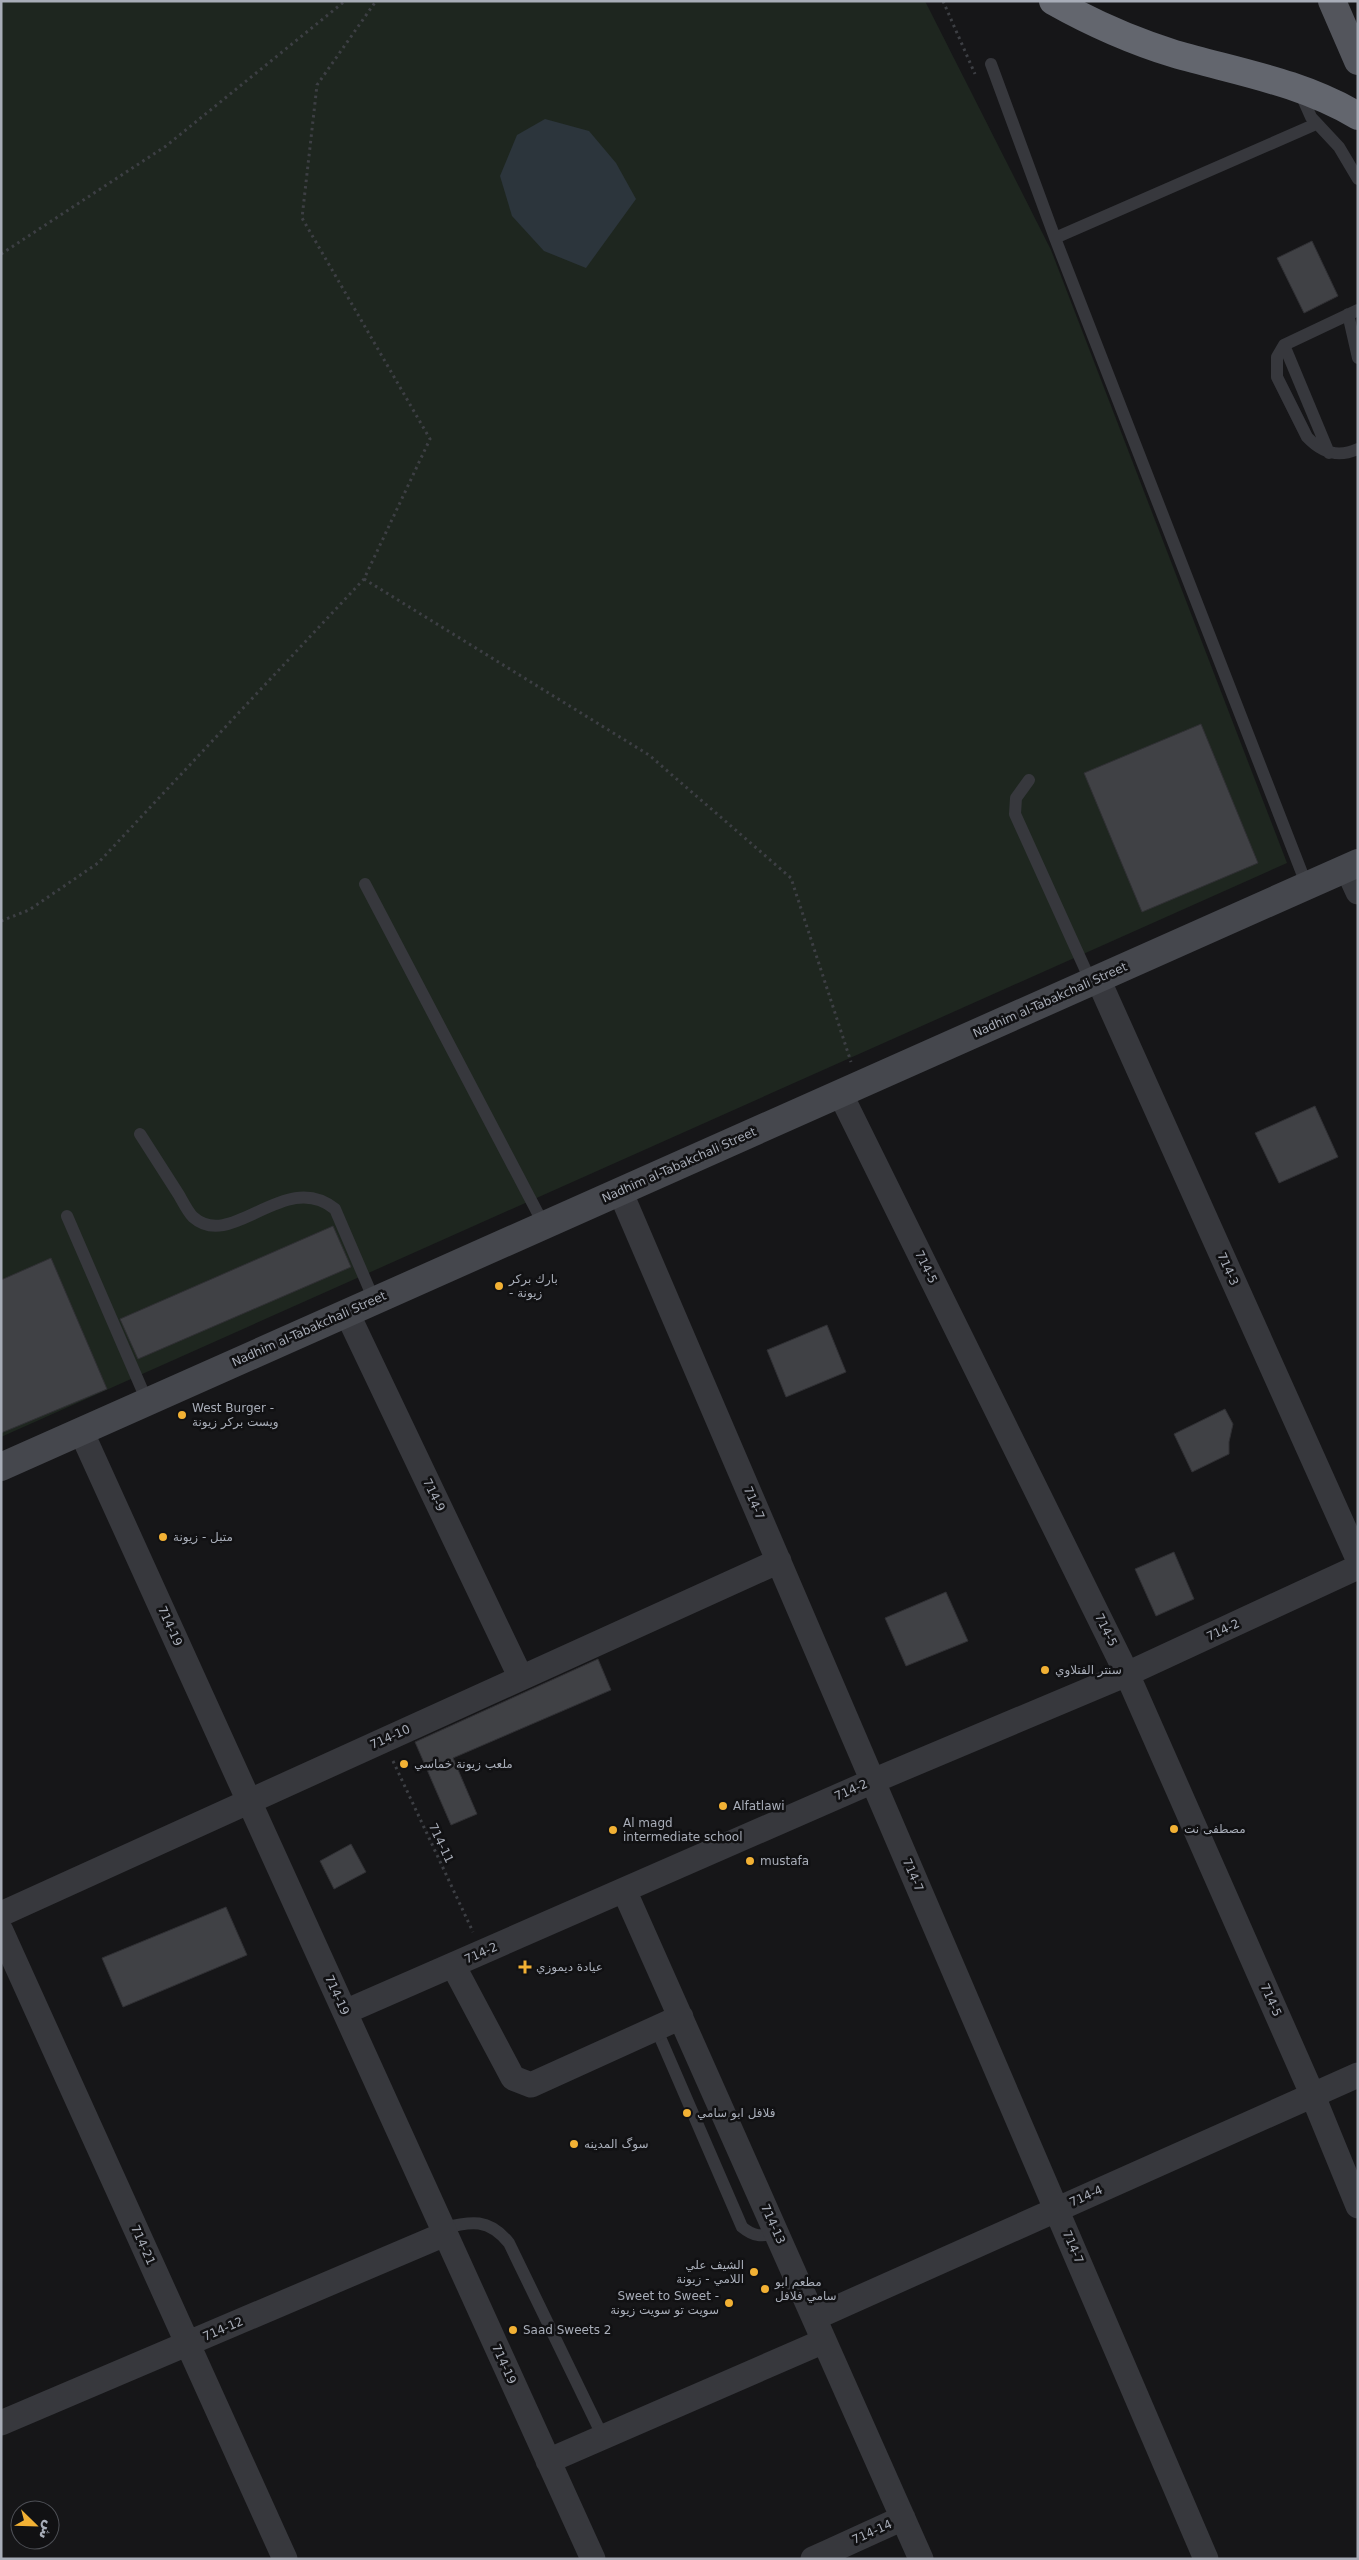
<svg xmlns="http://www.w3.org/2000/svg" width="1359" height="2560" font-family="'DejaVu Sans','Noto Sans Arabic',sans-serif">
<style>
.green{fill:#1e261f}
.water{fill:#2c353c}
.building{fill:#404145;stroke:#303034}
.lines{fill:none;stroke-linecap:round;stroke-linejoin:round}
.path{stroke:#3d3f44;stroke-width:3;stroke-dasharray:2.5 4;stroke-linecap:butt}
.service{stroke:#37383d;stroke-width:12}
.minor{stroke:#37383d;stroke-width:25}
.secondary{stroke:#45474d;stroke-width:28}
.primary{stroke:#53555c;stroke-width:28}
.motorway{stroke:#63666e;stroke-width:28}
.poi-dot{fill:#f2b134;stroke:#111113;stroke-width:2}
.labels{text-anchor:middle;dominant-baseline:central;stroke-width:5;stroke-linejoin:round;paint-order:stroke}
.street-label{font-size:12px;fill:#a8adb8;stroke:#111113}
.poi-label{font-size:12px;fill:#a8adb8;stroke:#111113;text-anchor:start}
</style>
<rect width="100%" height="100%" fill="#161618"/>
<path class="green" d="M1 1H925L1051 250 1287 863 1 1437Z"/>
<path class="water" d="M545 119 589 131 616 163 636 199 586 268 544 251 512 216 500 176 517 135Z"/>
<path class="building" d="M1312 241 1338 296 1304 313 1277 258Z
M1201 724 1258 863 1142 912 1084 773Z
M1315 1106 1338 1157 1279 1183 1255 1133Z
M333 1226 351 1267 138 1359 120 1319Z
M51 1258 107 1389 1 1433V1280Z
M827 1325 846 1372 786 1397 767 1350Z
M1225 1409 1233 1424 1229 1442V1454L1192 1472 1174 1434Z
M1174 1552 1194 1599 1156 1616 1135 1569Z
M946 1592 968 1641 906 1666 885 1618Z
M598 1659 611 1690 453 1758 477 1814 451 1825 415 1742Z
M351 1844 366 1872 334 1889 320 1861Z
M226 1907 247 1955 123 2007 102 1958Z"/>
<g class="lines">
<path class="path" d="M943 1 975 74
M1 254 166 146 345 1
M364 579 649 755 791 878 851 1062
M1 921 29 910 98 863 364 579 430 439 302 218 317 85 376 1
M393 1761 473 1932"/>
<path class="service" d="M991 64 1055 238 1307 886
M1299 90 1311 117 1339 147 1358 179
M1055 238 1316 124
M1358 310 1284 345 1277 357V377L1307 437C1322 453 1338 458 1358 449
M1348 314 1358 358
M1284 345 1329 453
M1029 780 1016 798 1015 814 1091 982
M365 884 544 1225
M140 1134C153 1154 166 1175 179 1195 183 1202 188 1212 193 1217 232 1252 285 1168 335 1209L374 1300
M67 1216 147 1401
M656 2028 742 2227C754 2237 762 2237 776 2232
M443 2228C471 2221 489 2218 509 2243L603 2437"/>
<path class="minor" d="M1347 868 1358 892
M1098 979 1358 1559
M840 1093 1127 1674 1313 2096 1358 2206
M620 1191 1206 2559
M347 1313 521 1678
M81 1431 593 2559
M624 1890 921 2559
M1 1914 779 1561
M1 1931 285 2559
M453 1965 513 2078 531 2085 681 2017
M345 2012 873 1781 1127 1674 1358 1567
M814 2318 1358 2075
M1 2423 445 2234
M548 2461 824 2341
M813 2559 903 2518"/>
<path class="secondary" d="M1 1467 1358 863"/>
<path class="primary" d="M1332 1 1358 61"/>
<path class="motorway" d="M1053 1C1092 23 1133 41 1175 54 1238 72 1301 82 1358 116"/>
</g>
<g class="poi-dot">
<circle cx="499" cy="1286" r="5"/>
<circle cx="182" cy="1415" r="5"/>
<circle cx="163" cy="1537" r="5"/>
<circle cx="1045" cy="1670" r="5"/>
<circle cx="404" cy="1764" r="5"/>
<circle cx="723" cy="1806" r="5"/>
<circle cx="1174" cy="1829" r="5"/>
<circle cx="613" cy="1830" r="5"/>
<circle cx="750" cy="1861" r="5"/>
<path d="M522.5 1959.5h5v5h5v5h-5v5h-5v-5h-5v-5h5z"/>
<circle cx="687" cy="2113" r="5"/>
<circle cx="574" cy="2144" r="5"/>
<circle cx="754" cy="2272" r="5"/>
<circle cx="765" cy="2289" r="5"/>
<circle cx="729" cy="2303" r="5"/>
<circle cx="513" cy="2330" r="5"/>
</g>
<g class="labels">
<g class="street-label">
<text transform="translate(1050 1000) rotate(-24)">Nadhim al-Tabakchali Street</text>
<text transform="translate(679 1165) rotate(-24)">Nadhim al-Tabakchali Street</text>
<text transform="translate(926 1267) rotate(64)">714-5</text>
<text transform="translate(1228 1269) rotate(66)">714-3</text>
<text transform="translate(309 1329) rotate(-24)">Nadhim al-Tabakchali Street</text>
<text transform="translate(434 1495) rotate(64)">714-9</text>
<text transform="translate(754 1503) rotate(67)">714-7</text>
<text transform="translate(170 1626) rotate(66)">714-19</text>
<text transform="translate(1106 1630) rotate(64)">714-5</text>
<text transform="translate(1223 1630) rotate(-25)">714-2</text>
<text transform="translate(390 1737) rotate(-24)">714-10</text>
<text transform="translate(851 1790) rotate(-24)">714-2</text>
<text transform="translate(441 1843) rotate(65)">714-11</text>
<text transform="translate(913 1875) rotate(67)">714-7</text>
<text transform="translate(481 1953) rotate(-24)">714-2</text>
<text transform="translate(337 1995) rotate(66)">714-19</text>
<text transform="translate(1271 2000) rotate(66)">714-5</text>
<text transform="translate(1086 2196) rotate(-24)">714-4</text>
<text transform="translate(773 2224) rotate(66)">714-13</text>
<text transform="translate(143 2245) rotate(66)">714-21</text>
<text transform="translate(1073 2247) rotate(67)">714-7</text>
<text transform="translate(223 2329) rotate(-23)">714-12</text>
<text transform="translate(504 2364) rotate(66)">714-19</text>
<text transform="translate(872 2532) rotate(-24)">714-14</text>
</g>
<g class="poi-label">
<text x="509" y="1279">بارك بركر<tspan x="509" dy="14">- زيونة</tspan></text>
<text x="192" y="1408">West Burger -<tspan x="192" dy="14">ويست بركر زيونة</tspan></text>
<text x="173" y="1537">متبل - زيونة</text>
<text x="1055" y="1670">سنتر الفتلاوي</text>
<text x="414" y="1764">ملعب زيونة خماسي</text>
<text x="733" y="1806">Alfatlawi</text>
<text x="623" y="1823">Al magd<tspan x="623" dy="14">intermediate school</tspan></text>
<text x="1184" y="1829">مصطفى نت</text>
<text x="760" y="1861">mustafa</text>
<text x="536" y="1967">عيادة ديموزي</text>
<text x="697" y="2113">فلافل ابو سامي</text>
<text x="584" y="2144">سوگ المدينه</text>
<text x="744" y="2265" text-anchor="end">الشيف علي<tspan x="744" dy="14">اللامي - زيونة</tspan></text>
<text x="775" y="2282">مطعم ابو<tspan x="775" dy="14">سامي فلافل</tspan></text>
<text x="719" y="2296" text-anchor="end">Sweet to Sweet -<tspan x="719" dy="14">سويت تو سويت زيونة</tspan></text>
<text x="523" y="2330">Saad Sweets 2</text>
</g>
</g>
<rect width="1359" height="2560" fill="none" stroke="#a8adb8" stroke-width="5"/>
<g transform="translate(35 2525) rotate(113)"><circle r="24" fill="#111113" stroke="#4d4f55"/>
<path d="M0-4L9 19L0 12L-9 19Z" fill="#f2b134"/>
<text y="-8" font-size="14" font-weight="bold" text-anchor="middle" fill="#a8adb8">ش</text>
</g>
</svg>
